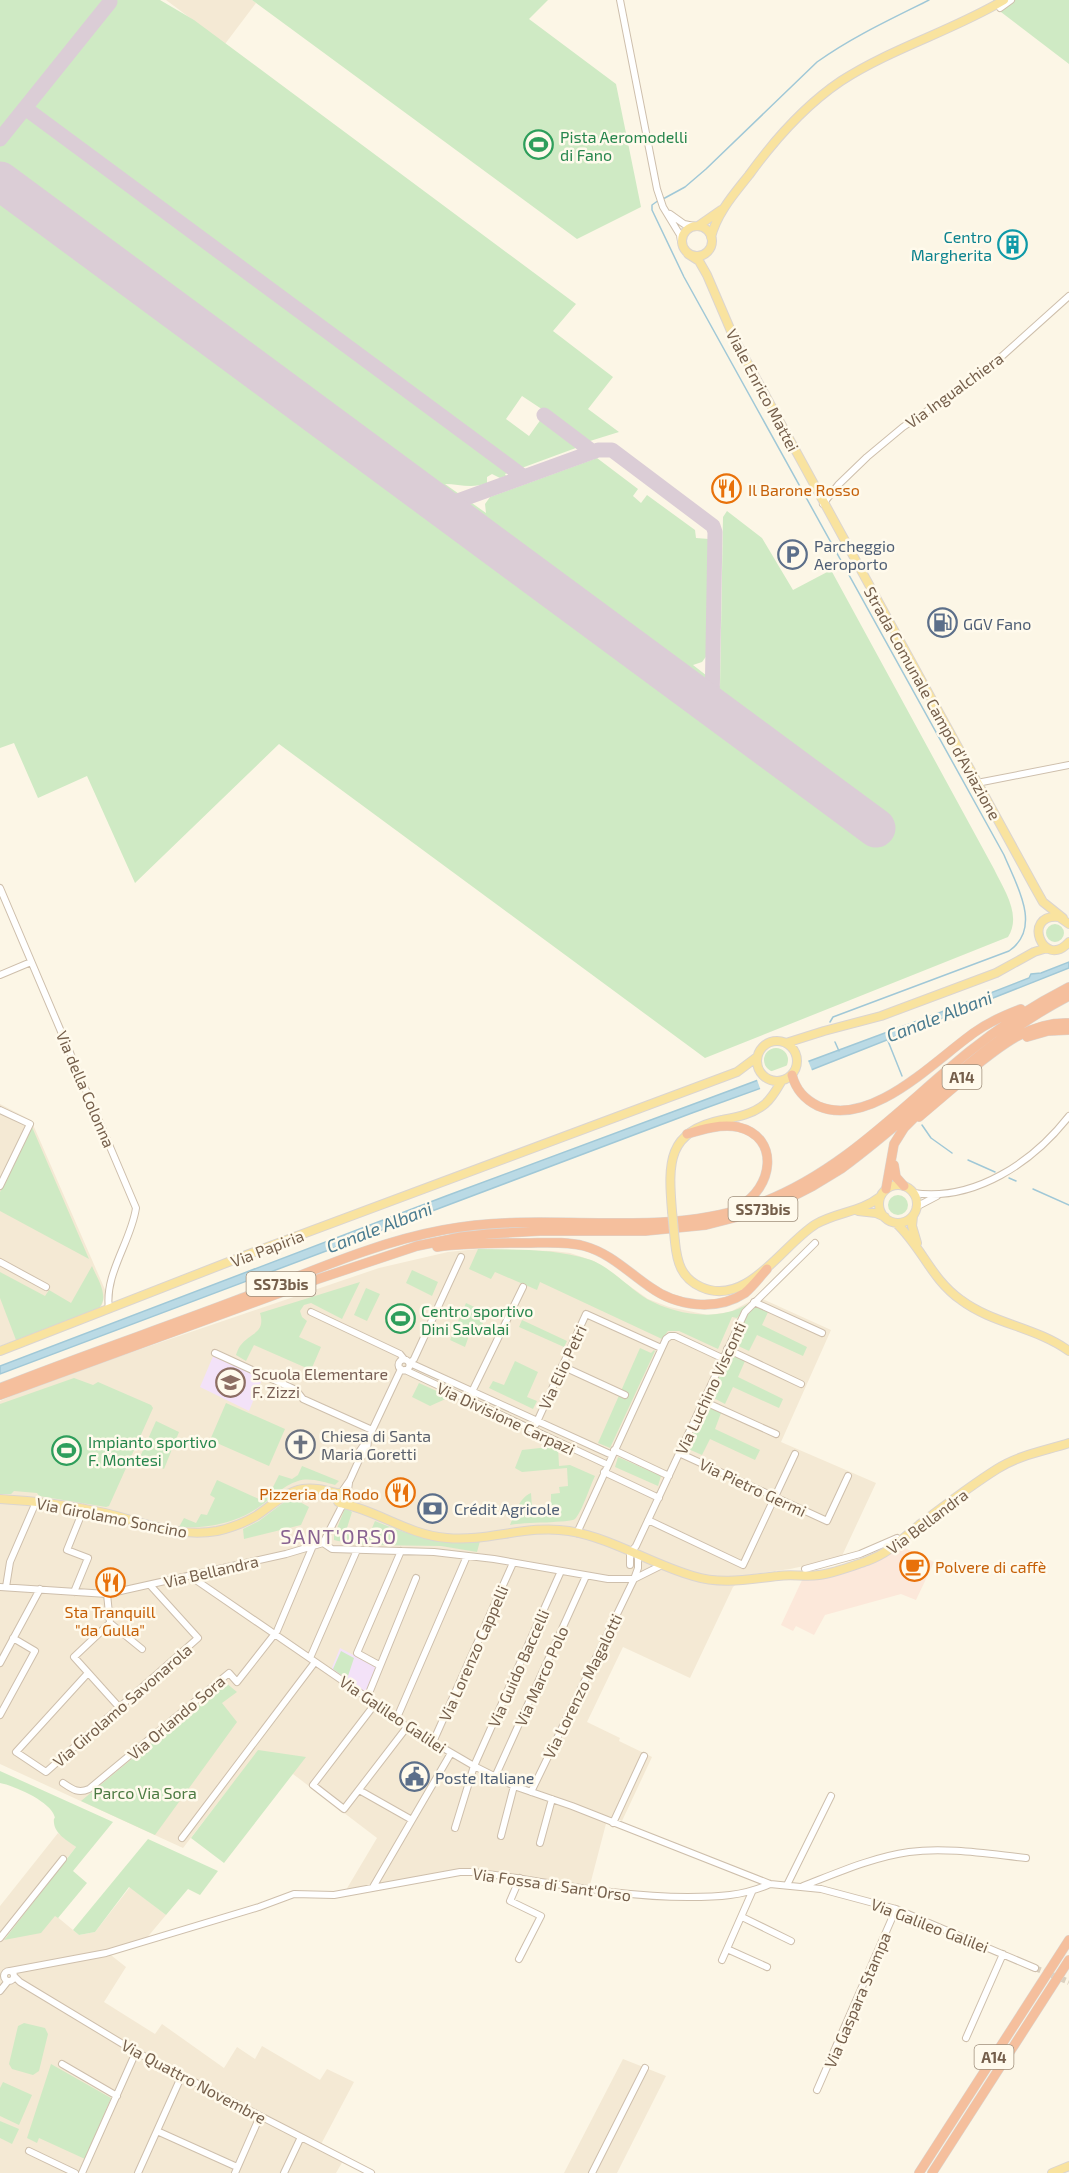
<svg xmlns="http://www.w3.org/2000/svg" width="1069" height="2173" font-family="'Exo 2',sans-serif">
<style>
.residential{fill:#f4e9d4}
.commercial{fill:#fce8da}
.education{fill:#f3e2f8}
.green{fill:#cfeac4}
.water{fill:#badae5;stroke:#a0c8d7;stroke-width:1.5}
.pier{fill:#fcf6e6}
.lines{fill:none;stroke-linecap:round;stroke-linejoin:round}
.stream{stroke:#a0c8d7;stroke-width:1.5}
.taxiway{stroke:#dbcdd6;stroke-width:15}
.runway{stroke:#dbcdd6;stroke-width:39}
.minor-tunnel{stroke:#dad0bf;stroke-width:6;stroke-dasharray:6 3;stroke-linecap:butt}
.minor-casing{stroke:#cebfac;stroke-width:8}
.major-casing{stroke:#dbd5d0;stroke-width:10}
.highway-casing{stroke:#dbd5d0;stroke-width:10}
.minor{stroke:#fff;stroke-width:6}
.major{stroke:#f9e39f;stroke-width:8}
.highway{stroke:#f5bf9d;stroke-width:9}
.major-bridge-casing{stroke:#dbd5d0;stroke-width:10;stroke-linecap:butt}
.major-bridge{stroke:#f9e39f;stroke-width:8}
.labels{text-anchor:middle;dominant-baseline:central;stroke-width:5;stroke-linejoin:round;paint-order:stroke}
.shield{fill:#fffaec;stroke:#9e8e7b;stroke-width:1.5}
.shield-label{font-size:15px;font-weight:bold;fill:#755f4b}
.leisure-label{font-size:16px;fill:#27864d;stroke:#fffaec;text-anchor:start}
.culture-label{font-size:16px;fill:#0d838f;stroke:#fffaec;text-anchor:end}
.street-label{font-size:16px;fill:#755f4b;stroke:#fffaec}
.food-label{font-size:16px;fill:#c56008;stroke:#fffaec;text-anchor:start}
.service-label{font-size:16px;fill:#4e5e75;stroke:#fffaec;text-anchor:start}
.education-label{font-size:16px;fill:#785e54;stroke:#fffaec;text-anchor:start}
.worship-label{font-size:16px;fill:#5b616d;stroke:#fffaec;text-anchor:start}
.park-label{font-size:16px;fill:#4c7a42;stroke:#fffaec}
.water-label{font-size:18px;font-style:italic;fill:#487a8f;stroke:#fffaec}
.quarter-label{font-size:20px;letter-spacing:1.5px;fill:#886291;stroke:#fffaec}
</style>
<rect width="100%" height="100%" fill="#fcf6e6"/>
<path class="residential" d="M166 0H252L256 3 225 44Z
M0 1104 31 1120 106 1292 101 1308 0 1346Z
M478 1249 553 1251 570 1253 594 1261 648 1299 669 1307 708 1315 730 1312 758 1297 831 1330 781 1442 876 1483 841 1558 790 1569 746 1575 733 1587 690 1678 623 1647 587 1722 620 1738 619 1741 652 1757 622 1821 608 1816 590 1885 470 1871 346 1890 377 1838 293 1774 230 1787 183 1848 0 1764V1401L37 1385 135 1351 379 1268 448 1252Z
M58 1833 76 1847 4 1939 55 1915 79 1935 95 1932 130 1887 166 1915 145 1940 107 1952 126 1967 104 2002 155 2034 162 2024 224 2068 237 2047 255 2059 262 2046 320 2080 327 2069 354 2082 319 2148 343 2161 336 2173H0V1906Z
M623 2059 666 2076 617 2173H564Z"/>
<path class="commercial" d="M905 1548 934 1562 916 1600 901 1594 825 1615 814 1635 796 1626 793 1631 781 1625 803 1578 881 1558Z"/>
<path class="education" d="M214 1354 263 1377 249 1411 200 1387Z
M340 1648 376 1667 366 1694 331 1670Z"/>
<path class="green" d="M0 0H160L194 20 576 304 553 331 613 377 588 409 619 432 590 441 522 396 506 419 529 436 544 415 584 445 505 474 506 476 500 478 492 474 487 477V483C472 489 459 484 445 484L486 513 485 504 490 497 597 458 638 489 633 496 641 503 647 495 695 530 696 538 709 539 708 654 702 662 693 665 720 686 723 517 727 511 762 538 793 590 831 570 994 869C1004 890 1022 915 1008 937L705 1058 279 744 135 883 87 776 38 798 14 743 0 748Z
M252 0H548L529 19 616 84 641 207 577 239Z
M993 0H1069V64L997 9Z
M1046 933a9 9 0 1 1 18 0a9 9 0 1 1-18 0Z
M764 1060a12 12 0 1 1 24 0a12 12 0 1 1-24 0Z
M32 1127 89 1259 0 1211V1192Z
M888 1205a10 10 0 1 1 20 0a10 10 0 1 1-20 0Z
M478 1249C516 1250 554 1248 591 1260 610 1267 629 1288 647 1299 676 1315 718 1322 748 1304L737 1318 732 1317 718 1349 679 1331H668L662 1339 540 1282 537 1290 495 1272 491 1279 469 1269Z
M92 1266C97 1278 110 1297 99 1308L16 1340 0 1298V1272L45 1296 49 1290 71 1303Z
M412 1270 438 1282 432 1296 406 1283Z
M360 1282 342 1319 311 1303 304 1305 300 1311 302 1317 307 1321 299 1337 321 1347 311 1370 254 1345 246 1361 236 1355C237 1352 238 1349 240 1346 250 1332 266 1334 260 1313Z
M366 1288 380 1294 367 1321 354 1315Z
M466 1303 487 1313 480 1330 472 1327 465 1347 450 1340Z
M757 1304 769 1310 762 1325 807 1347 803 1356 757 1335 749 1351 734 1344 748 1313Z
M522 1320 567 1341 564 1347 519 1327Z
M640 1348 651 1353 654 1350 655 1351 610 1448 598 1443Z
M729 1354 745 1361 738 1377 783 1399 779 1408 733 1387 725 1404 710 1396Z
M515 1361 538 1372 527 1397 537 1401 533 1409 489 1388 493 1381 504 1385Z
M74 1378 93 1385 98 1382 151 1405 153 1408 109 1506 106 1507 39 1496 37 1493 14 1491 11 1494H0V1404Z
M419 1383 450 1397 430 1406 412 1397Z
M226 1403 285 1429 269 1466 210 1440Z
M705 1406 721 1413 715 1429 760 1450 755 1460 710 1439 702 1455 686 1448Z
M156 1421 179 1432 164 1469 140 1457Z
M558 1446 559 1466 570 1465 595 1476C590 1486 582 1512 575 1519 571 1523 522 1522 510 1525 515 1513 519 1498 531 1493L532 1507 535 1514H546L551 1508V1494L560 1493 559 1487 568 1486 567 1468 522 1472 515 1468 522 1450Z
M618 1457 661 1476 658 1486 615 1467Z
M302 1466 339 1481 335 1485C324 1482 309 1477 298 1481 283 1485 271 1499 259 1507 237 1523 206 1529 179 1527L184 1518 196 1523 201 1514 207 1515 215 1498 210 1495 217 1480 261 1500 268 1497 279 1475 292 1479 298 1475Z
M291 1497 309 1507 301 1525 244 1539 243 1529 259 1521Z
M345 1508 352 1512 346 1531 367 1540 375 1521C409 1535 443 1546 480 1541L477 1552 441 1546 364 1545 338 1541 334 1540V1536Z
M341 1651 354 1658 347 1679 333 1669Z
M225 1682 237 1692 222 1703 237 1722 155 1835 81 1801Z
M258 1750 306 1757 224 1863 191 1838Z
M0 1771 113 1822 73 1871 87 1883 58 1918 55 1916 41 1933 4 1940 76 1847C68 1841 55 1834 54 1823 53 1815 57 1821 53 1813 46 1800 15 1786 0 1783Z
M148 1839 218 1871 200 1895 188 1889 166 1915 129 1887 95 1932 79 1935 73 1930Z
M24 2023 45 2028 48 2034 39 2071 33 2075 12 2069 9 2064 18 2026Z
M51 2064 111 2098 85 2159 39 2138 37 2143 27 2138Z
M3 2082 32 2095 19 2125 0 2116V2088Z
M0 2121 19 2129 12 2144 0 2138Z"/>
<path class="water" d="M1069 962V968L811 1070 692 1113 0 1374V1366L446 1196 952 1008 1029 978 1031 974 1041 973Z"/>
<path class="pier" d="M807 1058 813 1073 761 1091 756 1077Z"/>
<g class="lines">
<path class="stream" d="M663 199 685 187 706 169 817 62C852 37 891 19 929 0
M659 200 652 205V210L684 277 1004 855C1016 884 1043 928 1009 951L833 1017 830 1022
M888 1041 902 1076
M835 1042 839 1051
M922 1125 931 1138 952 1153
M968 1160 995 1172
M1009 1178 1016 1181
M1033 1189 1069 1205"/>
<path class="taxiway" d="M25 108 524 477
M0 139 110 2
M544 415 593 452
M441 507 598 450H612L713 526 715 532 712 707"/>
<path class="runway" d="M0 181 876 828"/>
<path class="minor-tunnel" d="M1035 1968 1069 1982"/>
<defs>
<path id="minor" d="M620 0 657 189 663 207 680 235 681 241
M1000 8 1011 0
M670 214 684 224 694 226
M823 504 838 485 867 457 903 427 981 375 1069 296
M977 783 1069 765
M0 888 136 1208C131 1242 104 1274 109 1309
M0 975 31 962
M0 1110 30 1124 0 1186
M913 1193C975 1202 1033 1162 1069 1116
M916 1207 937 1196
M461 1257 414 1359 410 1363 612 1455
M0 1262 46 1287
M754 1302 822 1333
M311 1312 400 1354 404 1359
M727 1349 801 1384
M215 1353 296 1390 303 1399 372 1430
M398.5 1365a5.5 5.5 0 1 1 11 0a5.5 5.5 0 1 1-11 0Z
M562 1366 625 1395
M405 1370 608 1465
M468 1400 523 1287
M703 1401 776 1434
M536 1424 586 1314 661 1348
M614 1450 669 1476
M679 1453 827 1521 848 1476
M359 1460C366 1453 368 1448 368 1439
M604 1472 659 1498
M341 1493 350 1480 359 1460V1452L368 1439 401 1369
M347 1496 349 1483
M648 1520 743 1565 795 1454
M577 1533 666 1339 670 1336H675L722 1358
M323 1543 332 1549 434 1552 494 1559 608 1579H634L662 1565
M323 1543 343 1504
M630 1565V1553L636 1546 745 1312 815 1243
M805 1569 860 1554 897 1538
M190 1576 359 1692 407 1727 474 1766 514 1786 572 1806 770 1884 821 1889 896 1909 1035 1968
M0 1587 107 1594 286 1554 323 1543
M6 1587 10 1562 36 1502
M74 1592 88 1558 67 1550 84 1508
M107 1594 110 1623 142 1649
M110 1623 74 1657 119 1707
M310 1658 357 1550
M0 1663 40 1589
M379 1665 357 1653 401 1551
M88 1673 16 1752 46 1772 198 1638 150 1585
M367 1698 416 1578
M375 1704 313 1785 344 1809 407 1727
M0 1715 35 1651 13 1638
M396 1720 467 1556
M433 1742 513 1563
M495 1777 586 1576
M63 1783C72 1789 78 1794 89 1789L229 1673 237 1682 277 1631 312 1548
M359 1790 412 1820
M531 1792 634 1579 638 1568V1556
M613 1823 644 1756
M455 1828 474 1766 561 1571
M501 1836 514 1786
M182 1838 315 1662
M540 1843 552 1799
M787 1885 831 1796
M803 1886C837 1873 873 1857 909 1852 947 1847 988 1854 1026 1858
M373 1887 451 1753
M742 1917 791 1941
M0 1938 63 1859
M727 1949 767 1967
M519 1959 541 1916 510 1901 520 1878
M722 1960 752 1892
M10 1971 106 1953 259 1907 294 1894 334 1895 460 1872H473C545 1881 616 1897 688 1897 718 1897 743 1896 770 1884
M4 1976a5 5 0 1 1 10 0a5 5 0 1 1-10 0Z
M14 1976 20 1982 136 2052 371 2173
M0 1991 8 1981
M966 2038 1003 1954
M62 2064 117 2096
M817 2090 896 1909
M157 2131 237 2167
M29 2151 75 2173
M82 2173 136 2052
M138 2173 182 2075
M235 2173 260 2116
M284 2173 301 2137
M592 2173 645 2068"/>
<path id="major" d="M682 241a15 15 0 1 1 30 0a15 15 0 1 1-30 0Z
M698 226 721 210
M711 237C717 213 734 194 749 175 775 139 804 106 841 81 892 48 952 31 1004 0
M688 254 699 261 707 275 734 338 1034 886 1043 902 1063 918
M1069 924 1059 917C1021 913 1043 971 1069 942
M757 1061a20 20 0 1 1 40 0a20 20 0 1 1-40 0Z
M786 1043 824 1031 881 1016 996 973 1034 952 1047 948
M879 1204a19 19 0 1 1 38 0a19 19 0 1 1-38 0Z
M672 1211C668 1163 667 1131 722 1120 737 1117 753 1114 765 1104 772 1098 777 1089 781 1082
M858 1211 876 1213 885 1217
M913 1216 912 1226 917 1243
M896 1223C922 1247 931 1279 961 1300 993 1324 1036 1327 1069 1351
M675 1242C677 1262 681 1278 701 1287 747 1308 783 1244 816 1224 837 1212 861 1212 880 1197
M0 1351 249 1254 737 1072 757 1057
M336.5 1498a5.5 5.5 0 1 1 11 0a5.5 5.5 0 1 1-11 0Z
M0 1499C36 1501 70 1505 105 1513 142 1522 178 1538 217 1531 231 1528 244 1523 256 1516 271 1506 285 1492 303 1489 315 1487 328 1491 340 1494
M344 1504C380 1512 409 1535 447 1538 488 1542 528 1524 569 1531 612 1538 651 1564 693 1576 722 1585 749 1579 778 1576 792 1574 806 1577 819 1575 835 1573 852 1566 867 1561 889 1553 902 1539 919 1525 944 1506 970 1486 997 1469 1019 1455 1044 1451 1069 1443
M1052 2173 1069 2166"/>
<path id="highway" d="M1027 1037 1048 1031 1069 1030
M792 1075C796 1090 804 1099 818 1106 871 1129 936 1059 975 1032 989 1022 1005 1015 1021 1009
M952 1085C987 1058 1022 1021 1069 1023
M919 1117 959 1083
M687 1134C703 1129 721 1124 738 1127 781 1137 773 1189 739 1206
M894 1165 896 1177 904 1186
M886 1189 894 1144 904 1128 921 1111
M437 1247C466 1243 495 1243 525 1243 544 1243 565 1241 584 1246 610 1253 628 1272 650 1287 676 1306 716 1312 745 1293 753 1286 760 1277 767 1269
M0 1388C78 1357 158 1330 237 1300 304 1275 372 1243 443 1230 549 1209 660 1242 763 1202 845 1170 903 1105 970 1051 1001 1026 1034 1005 1069 987
M0 1395 318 1279 417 1246 461 1237 488 1234 540 1231H645L706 1225 749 1214 778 1204 813 1186 841 1169C918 1113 983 1040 1069 996
M919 2173 1069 1940
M932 2173 1069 1960"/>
</defs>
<use href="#minor" class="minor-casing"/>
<use href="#major" class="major-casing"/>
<use href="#highway" class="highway-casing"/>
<use href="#minor" class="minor"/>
<use href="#major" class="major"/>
<use href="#highway" class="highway"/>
<defs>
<path id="major-bridge" d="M672 1211 675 1242"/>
</defs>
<use href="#major-bridge" class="major-bridge-casing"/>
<use href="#major-bridge" class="major-bridge"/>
</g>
<defs>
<symbol id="stadium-ring" viewBox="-11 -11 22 22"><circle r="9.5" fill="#fffaec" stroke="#2e9e5b" stroke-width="1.5"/><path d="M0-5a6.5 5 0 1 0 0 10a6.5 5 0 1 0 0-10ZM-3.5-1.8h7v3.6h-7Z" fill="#2e9e5b"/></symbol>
<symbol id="building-ring" viewBox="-11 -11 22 22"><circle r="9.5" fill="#fffaec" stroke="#0f9aa8" stroke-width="1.5"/><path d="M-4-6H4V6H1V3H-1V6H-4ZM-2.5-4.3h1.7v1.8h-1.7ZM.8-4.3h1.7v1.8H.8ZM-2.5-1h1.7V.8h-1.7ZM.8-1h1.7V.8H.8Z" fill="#0f9aa8"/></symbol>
<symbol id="restaurant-ring" viewBox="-11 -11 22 22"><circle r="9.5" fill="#fffaec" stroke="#e8710a" stroke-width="1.5"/><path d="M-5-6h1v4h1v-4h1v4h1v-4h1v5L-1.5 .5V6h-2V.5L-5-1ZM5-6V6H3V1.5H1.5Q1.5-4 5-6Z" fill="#e8710a"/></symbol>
<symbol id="parking-ring" viewBox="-11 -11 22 22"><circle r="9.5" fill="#fffaec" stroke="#5c6f8a" stroke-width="1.5"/><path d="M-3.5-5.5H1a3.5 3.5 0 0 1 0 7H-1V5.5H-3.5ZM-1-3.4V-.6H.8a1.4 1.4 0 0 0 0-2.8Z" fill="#5c6f8a"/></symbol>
<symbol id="fuel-ring" viewBox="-11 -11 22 22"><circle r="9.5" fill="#fffaec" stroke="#5c6f8a" stroke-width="1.5"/><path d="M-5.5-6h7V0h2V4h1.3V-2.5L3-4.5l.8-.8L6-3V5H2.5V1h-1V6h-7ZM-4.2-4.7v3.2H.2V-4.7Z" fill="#5c6f8a"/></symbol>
<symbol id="school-ring" viewBox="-11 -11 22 22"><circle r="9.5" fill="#fffaec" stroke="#8d6e63" stroke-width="1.5"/><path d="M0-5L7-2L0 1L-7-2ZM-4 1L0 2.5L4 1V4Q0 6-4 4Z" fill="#8d6e63"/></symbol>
<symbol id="church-ring" viewBox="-11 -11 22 22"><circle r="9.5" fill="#fffaec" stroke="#6b7280" stroke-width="1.5"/><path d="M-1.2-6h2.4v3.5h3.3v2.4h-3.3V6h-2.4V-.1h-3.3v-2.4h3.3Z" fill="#6b7280"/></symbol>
<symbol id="bank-ring" viewBox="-11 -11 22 22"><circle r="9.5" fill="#fffaec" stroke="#5c6f8a" stroke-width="1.5"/><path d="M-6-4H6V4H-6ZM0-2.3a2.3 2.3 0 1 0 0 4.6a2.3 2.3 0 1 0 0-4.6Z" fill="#5c6f8a"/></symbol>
<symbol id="cafe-ring" viewBox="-11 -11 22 22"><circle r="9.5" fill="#fffaec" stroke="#e8710a" stroke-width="1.5"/><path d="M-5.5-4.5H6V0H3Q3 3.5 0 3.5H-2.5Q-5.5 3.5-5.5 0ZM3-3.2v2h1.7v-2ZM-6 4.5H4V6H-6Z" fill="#e8710a"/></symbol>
<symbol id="civic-ring" viewBox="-11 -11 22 22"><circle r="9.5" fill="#fffaec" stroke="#5c6f8a" stroke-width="1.5"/><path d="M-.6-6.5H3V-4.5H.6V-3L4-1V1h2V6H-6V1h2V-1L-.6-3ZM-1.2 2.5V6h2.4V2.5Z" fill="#5c6f8a"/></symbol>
</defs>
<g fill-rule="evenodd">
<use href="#stadium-ring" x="522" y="128" width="33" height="33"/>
<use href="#building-ring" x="996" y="228" width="33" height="33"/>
<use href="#restaurant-ring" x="710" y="472" width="33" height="33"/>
<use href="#parking-ring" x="776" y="538" width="33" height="33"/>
<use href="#fuel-ring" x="926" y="606" width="33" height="33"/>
<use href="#stadium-ring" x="384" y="1302" width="33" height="33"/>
<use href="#school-ring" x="214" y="1366" width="33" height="33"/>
<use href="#church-ring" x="284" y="1428" width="33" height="33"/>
<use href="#stadium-ring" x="50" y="1434" width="33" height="33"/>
<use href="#restaurant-ring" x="384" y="1476" width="33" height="33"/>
<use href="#bank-ring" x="416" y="1492" width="33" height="33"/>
<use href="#cafe-ring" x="898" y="1550" width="33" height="33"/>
<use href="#restaurant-ring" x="94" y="1566" width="33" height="33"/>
<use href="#civic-ring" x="398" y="1760" width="33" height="33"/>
</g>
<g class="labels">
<g class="shield">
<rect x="942.5" y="1065" width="39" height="24" rx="4.5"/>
<rect x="728.5" y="1197" width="69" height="24" rx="4.5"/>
<rect x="246.5" y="1272" width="69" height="24" rx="4.5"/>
<rect x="974.5" y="2045" width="39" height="24" rx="4.5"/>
</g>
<g class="shield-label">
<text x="962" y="1077">A14</text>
<text x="763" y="1209">SS73bis</text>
<text x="281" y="1284">SS73bis</text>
<text x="994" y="2057">A14</text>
</g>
<g class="leisure-label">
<text x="560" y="136">Pista Aeromodelli<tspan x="560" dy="18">di Fano</tspan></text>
<text x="421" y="1310">Centro sportivo<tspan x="421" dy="18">Dini Salvalai</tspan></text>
<text x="88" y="1441">Impianto sportivo<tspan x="88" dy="18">F. Montesi</tspan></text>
</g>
<g class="culture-label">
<text x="992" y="236">Centro<tspan x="992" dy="18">Margherita</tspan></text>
</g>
<g class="street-label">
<text transform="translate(763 390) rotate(62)">Viale Enrico Mattei</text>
<text transform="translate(954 390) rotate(-36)">Via Ingualchiera</text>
<text transform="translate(933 703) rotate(61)">Strada Comunale Campo d'Aviazione</text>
<text transform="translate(86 1089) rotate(67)">Via della Colonna</text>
<text transform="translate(267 1248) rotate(-21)">Via Papiria</text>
<text transform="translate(562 1367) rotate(-65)">Via Elio Petri</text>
<text transform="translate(710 1388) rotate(-65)">Via Luchino Visconti</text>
<text transform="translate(506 1418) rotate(25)">Via Divisione Carpazi</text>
<text transform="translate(753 1487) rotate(25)">Via Pietro Germi</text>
<text transform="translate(112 1517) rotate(11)">Via Girolamo Soncino</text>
<text transform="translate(927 1521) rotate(-37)">Via Bellandra</text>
<text transform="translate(211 1571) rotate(-13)">Via Bellandra</text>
<text transform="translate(473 1653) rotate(-66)">Via Lorenzo Cappelli</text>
<text transform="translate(518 1668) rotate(-66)">Via Guido Baccelli</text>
<text transform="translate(541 1676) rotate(-66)">Via Marco Polo</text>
<text transform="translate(582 1686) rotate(-64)">Via Lorenzo Magalotti</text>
<text transform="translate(122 1705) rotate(-41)">Via Girolamo Savonarola</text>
<text transform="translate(393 1714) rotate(34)">Via Galileo Galilei</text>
<text transform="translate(176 1717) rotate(-40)">Via Orlando Sora</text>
<text transform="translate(552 1884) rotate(8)">Via Fossa di Sant'Orso</text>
<text transform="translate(930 1925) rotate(21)">Via Galileo Galilei</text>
<text transform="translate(857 2000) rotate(-67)">Via Gaspara Stampa</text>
<text transform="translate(194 2081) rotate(28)">Via Quattro Novembre</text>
</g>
<g class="food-label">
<text x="748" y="489">Il Barone Rosso</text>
<text x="379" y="1493" text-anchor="end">Pizzeria da Rodo</text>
<text x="935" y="1566">Polvere di caffè</text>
<text x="110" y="1611" text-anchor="middle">Sta Tranquill<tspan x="110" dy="18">"da Gulla"</tspan></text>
</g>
<g class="service-label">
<text x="814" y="545">Parcheggio<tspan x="814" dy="18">Aeroporto</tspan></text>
<text x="963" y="623">GGV Fano</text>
<text x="454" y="1508">Crédit Agricole</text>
<text x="435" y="1777">Poste Italiane</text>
</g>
<g class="education-label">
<text x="252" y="1373">Scuola Elementare<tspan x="252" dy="18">F. Zizzi</tspan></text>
</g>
<g class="worship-label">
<text x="321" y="1435">Chiesa di Santa<tspan x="321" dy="18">Maria Goretti</tspan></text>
</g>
<g class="park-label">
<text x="145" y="1792">Parco Via Sora</text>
</g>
<g class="water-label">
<text transform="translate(939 1016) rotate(-21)">Canale Albani</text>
<text transform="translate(379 1227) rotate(-21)">Canale Albani</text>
</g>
<g class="quarter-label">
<text x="339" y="1536">SANT'ORSO</text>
</g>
</g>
</svg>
